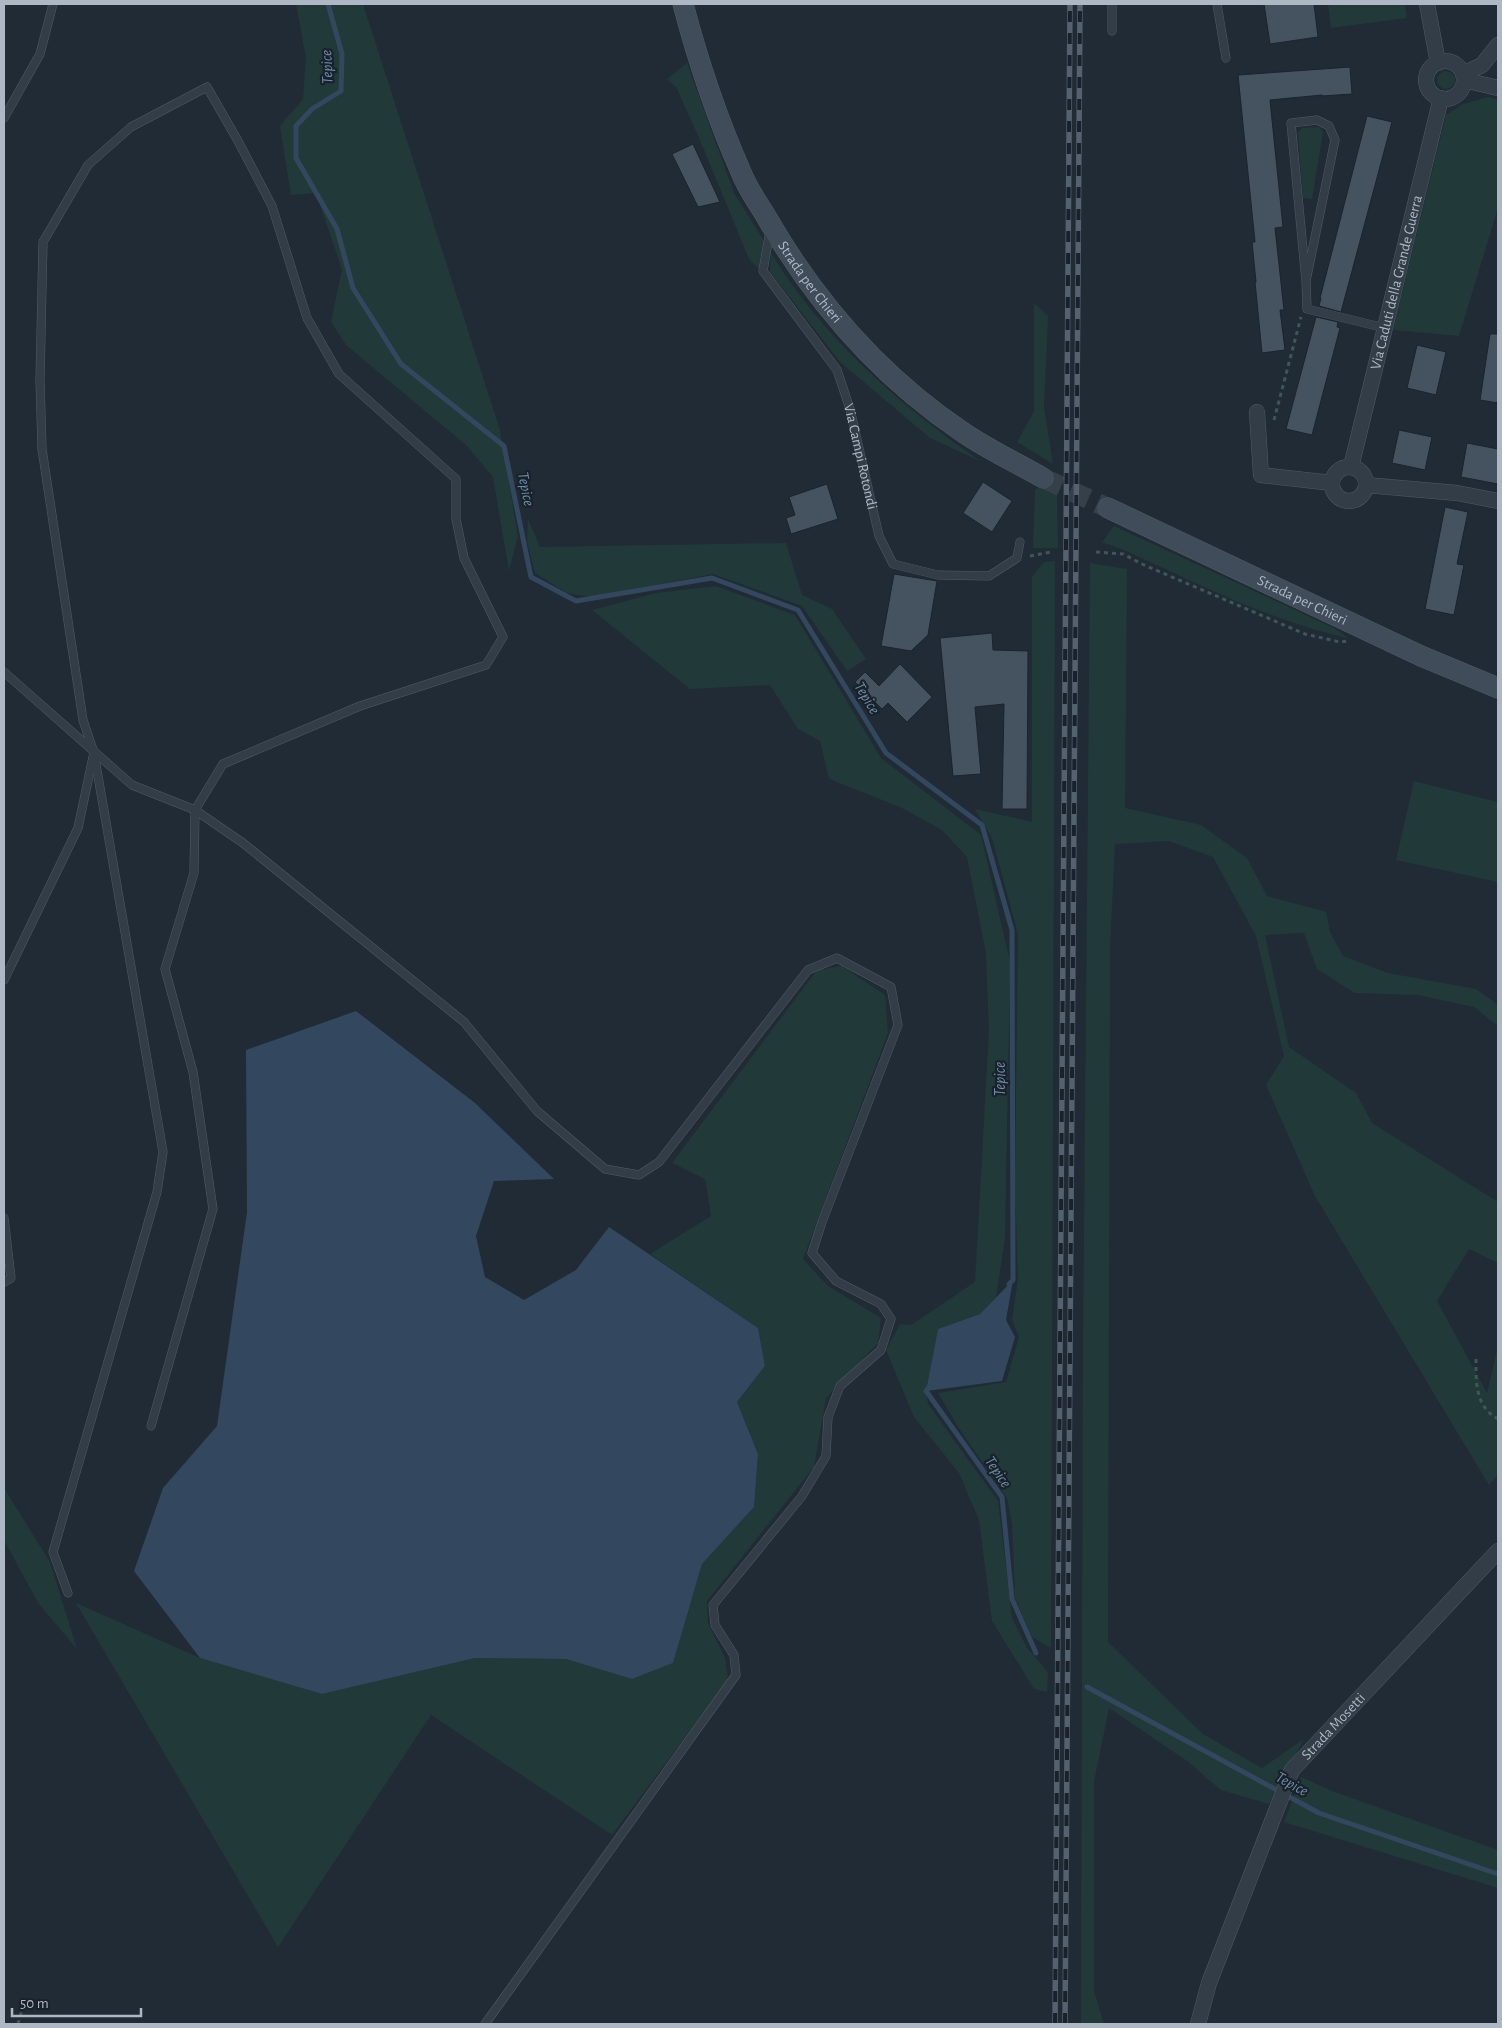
<svg xmlns="http://www.w3.org/2000/svg" width="1502" height="2028" font-family="'Alegreya Sans',sans-serif">
<style>
.green{fill:#223939}
.water{fill:#33485e}
.lines{fill:none;stroke-linecap:round;stroke-linejoin:round}
.stream{stroke:#33485e;stroke-width:5}
.building{fill:#455260;stroke:#1b242d}
.secondary-tunnel{stroke:#35404b;stroke-width:20;stroke-dasharray:20 10;stroke-linecap:butt}
.lane-casing{stroke:#505b65;stroke-width:9}
.street-casing{stroke:#505b65;stroke-width:16}
.secondary-casing{stroke:#505b65;stroke-width:21}
.path{stroke:#415657;stroke-width:3;stroke-dasharray:4 4;stroke-linecap:butt}
.lane{stroke:#333d47;stroke-width:8}
.street{stroke:#333d47;stroke-width:15}
.secondary{stroke:#414c5a;stroke-width:20}
.rail-casing{stroke:#55616e;stroke-width:5.5}
.rail{stroke:#19222b;stroke-width:4;stroke-dasharray:11;stroke-linecap:butt}
.labels{text-anchor:middle;dominant-baseline:central;stroke-width:4.5;stroke-linejoin:round;paint-order:stroke}
.street-label{font-size:15px;fill:#adb8c4;stroke:#19222b}
.water-label{font-size:16px;font-style:italic;fill:#6d8ba9;stroke:#19222b}
</style>
<rect width="100%" height="100%" fill="#202b36"/>
<path class="green" d="M296 4H363L500 430 518 536 509 571 493 477 466 445 346 345 331 322 342 269 316 193 291 195 280 126 303 99 306 58Z
M1328 4H1405L1407 18 1331 28Z
M687 63 734 193 766 244 759 269 749 259 700 140 676 87 667 79Z
M1437 80a9 9 0 1 1 18 0a9 9 0 1 1-18 0Z
M1488 97 1498 100V208L1459 336 1393 330 1446 115 1463 104Z
M1319 127 1323 132 1312 199 1303 198 1298 133 1302 128Z
M771 253C823 338 900 406 982 462L930 438 840 362 770 272Z
M1034 303 1048 316 1044 407 1053 464 1017 442 1034 411Z
M1045 486 1057 489 1058 548H1033L1035 489Z
M528 519 540 547 786 543 802 595 832 609 866 659 847 671 802 606 713 574 591 597 567 593 535 573 527 541Z
M1114 526 1334 628 1348 638C1269 621 1197 583 1124 550L1102 542Z
M1055 561 1051 1648 1032 1637 1015 1598 1012 1524 1007 1498 960 1430 938 1393 1006 1382 1019 1337 1012 1320 1018 1279 1015 1183 1018 934 992 838 975 809 1032 822V577L1044 562Z
M1090 563 1127 569 1125 808 1201 825 1247 858 1267 896 1326 912 1330 932 1343 956 1388 973 1476 989 1498 1005V1026L1474 1007 1418 995 1355 993 1317 969 1304 933 1265 935 1289 1047 1356 1093 1372 1123 1498 1202V1263L1469 1249 1437 1301 1487 1393 1498 1346V1475L1489 1485 1315 1196 1266 1085 1284 1056 1256 936 1213 857 1169 841 1115 844 1110 946 1108 1642 1203 1734 1262 1768 1304 1739 1269 1804 1221 1790 1187 1761 1109 1708 1094 1782V1991L1104 2024H1081L1083 1344Z
M716 586 795 615 881 758 981 835 1010 962 1005 1238 996 1297 980 1314 938 1329 926 1391 928 1404 998 1501 1012 1618 1027 1648 1048 1672 1047 1692 1034 1689 992 1621 979 1520 959 1473 914 1417 886 1350 900 1324 911 1325 975 1282 989 1031 986 953 967 857 942 830 900 807 829 779 820 741 798 729 770 685 690 689 592 610 656 593Z
M1414 781 1498 802V882L1396 860Z
M842 966 885 995 888 1033 803 1259 828 1286 881 1318 878 1343 826 1398 814 1467 707 1601 708 1623 725 1658 728 1680 612 1835 431 1715 278 1947 76 1603 200 1658 322 1694 475 1658 567 1659 632 1679 673 1663 702 1564 754 1507 758 1454 737 1402 765 1366 758 1328 650 1254 711 1216 705 1179 672 1163 817 970Z
M4 1488 50 1562 77 1649 38 1603 4 1540Z
M1301 1777 1332 1791 1498 1850V1888L1284 1822Z"/>
<path class="water" d="M356 1011 475 1103 554 1179 494 1181 476 1236 485 1277 524 1300 576 1270 609 1227 758 1328 765 1366 737 1402 758 1454 754 1507 702 1564 673 1663 632 1679 566 1659 475 1658 322 1694 200 1658 134 1571 163 1488 217 1426 247 1212 246 1050Z
M1013 1280 1006 1320 1015 1337 1002 1381 926 1391 938 1329 980 1314Z"/>
<g class="lines">
<path class="stream" d="M328 4 342 54 341 91 312 109 296 126V158L337 229 353 288 401 364 504 446 531 577 576 601 712 578 798 610 886 753 982 825 1012 930 1013 1280 1009 1284
M929 1387 926 1391 1002 1497 1012 1599 1036 1653
M1087 1687 1319 1813 1498 1874"/>
</g>
<path class="building" d="M1264 4H1314L1318 37 1270 44Z
M1350 67 1352 94 1322 96V95L1270 100 1283 227 1275 228 1284 310H1280L1285 350 1262 353 1255 282H1256L1252 242H1255L1238 75Z
M1367 116 1392 122 1341 312 1319 306 1321 298H1320Z
M693 144 720 202 698 207 672 154Z
M1316 317 1338 322 1337 327 1340 328 1312 435 1286 429Z
M1490 334H1498V403L1480 400Z
M1417 345 1446 352 1436 395 1407 388Z
M1399 430 1432 437 1425 470 1392 463Z
M1467 443 1498 449V484L1461 477Z
M983 482 1012 501 992 532 963 513Z
M827 484 838 519 791 534 786 518 795 515 789 497Z
M1445 507 1468 512 1457 564 1464 565 1454 615 1425 609Z
M894 574 937 581 928 635 911 651 881 646Z
M992 633 993 650 1028 651 1027 809H1002L1004 704 975 707 981 774 953 776 940 638Z
M900 664 932 697 907 722 888 703 882 709 855 682 865 672 879 686Z"/>
<g class="lines">
<path class="secondary-tunnel" d="M1043 478 1108 508"/>
<defs>
<g id="lane">
<path d="M1112 4V31"/>
<path d="M1217 4 1226 58"/>
<path d="M4 118 40 54 53 4"/>
<path id="s1" d="M770 231 763 271 837 370 850 409 879 536 893 564 938 575 989 576 1017 558 1020 542"/>
<path d="M1306 281 1291 123 1317 120 1329 126 1335 140 1306 281 1307 309 1385 328"/>
<path d="M4 672 132 785 195 810 243 843 464 1022 537 1111 605 1169 639 1175 659 1162 808 970 837 958 891 987 898 1025 822 1222 812 1253 836 1281 881 1304 891 1319 881 1350 840 1386 828 1417 826 1456 802 1496 713 1605 715 1625 734 1655 736 1675 485 2024"/>
<path d="M4 980 78 828 93 757"/>
<path d="M4 1218 11 1278 4 1282"/>
<path d="M68 1593 53 1552 157 1192 163 1152 94 753 83 720 42 449 40 380 43 242 88 165 131 127 207 87 238 141 272 206 307 318 339 374 456 479V519L464 558 503 637 486 665 360 706 223 764 195 810 194 873 165 969 193 1072 213 1209 151 1426"/>
</g>
<g id="street">
<path d="M1427 4 1438 63"/>
<circle cx="1445" cy="80" r="19"/>
<path d="M1463 74 1482 65 1498 45"/>
<path d="M1464 80 1498 88"/>
<path d="M1257 412 1261 475 1332 483"/>
<path id="s2" d="M1351 467 1441 98"/>
<circle cx="1349" cy="484" r="17"/>
<path d="M1366 485 1457 493 1498 501"/>
<path id="s3" d="M1198 2024 1209 1983 1292 1770 1498 1551"/>
</g>
<g id="secondary">
<path id="s4" d="M683 4C698 61 717 118 741 172 747 188 758 203 767 218 816 303 882 378 964 433 989 450 1017 463 1043 478"/>
<path id="s5" d="M1108 508 1421 656 1498 688"/>
</g>
</defs>
<use href="#lane" class="lane-casing"/>
<use href="#street" class="street-casing"/>
<use href="#secondary" class="secondary-casing"/>
<path class="path" d="M1274 420 1301 317
M1096 552 1123 554 1144 565 1305 634 1340 642 1348 641
M1030 556 1051 552
M1476 1359C1476 1383 1475 1406 1498 1419
M18 2024 23 2006"/>
<use href="#lane" class="lane"/>
<use href="#street" class="street"/>
<use href="#secondary" class="secondary"/>
<defs>
<path id="rail" d="M1055 2024 1070 4
M1065 2024 1080 4"/>
</defs>
<use href="#rail" class="rail-casing"/>
<use href="#rail" class="rail"/>
</g>
<g class="labels">
<g class="street-label">
<text stroke="none"><textPath href="#s4" startOffset="308">Strada per Chieri</textPath></text>
<text stroke="none"><textPath href="#s2" startOffset="190">Via Caduti della Grande Guerra</textPath></text>
<text stroke="none"><textPath href="#s1" startOffset="254">Via Campi Rotondi</textPath></text>
<text stroke="none"><textPath href="#s5" startOffset="215">Strada per Chieri</textPath></text>
<text stroke="none"><textPath href="#s3" startOffset="331">Strada Mosetti</textPath></text>
</g>
<g class="water-label">
<text transform="translate(327 67) rotate(-92)">Tepice</text>
<text transform="translate(526 489) rotate(79)">Tepice</text>
<text transform="translate(867 698) rotate(59)">Tepice</text>
<text transform="translate(1000 1079) rotate(-90)">Tepice</text>
<text transform="translate(998 1472) rotate(56)">Tepice</text>
<text transform="translate(1292 1784) rotate(29)">Tepice</text>
</g>
</g>
<rect width="1502" height="2028" fill="none" stroke="#adb8c4" stroke-width="10"/>
<path d="M12 2008v8h129v-8" fill="none" stroke="#adb8c4" stroke-width="2.5"/>
<text x="20" y="2008" font-size="15" fill="#adb8c4" stroke="#19222b" stroke-width="4" paint-order="stroke">50 m</text>
</svg>
